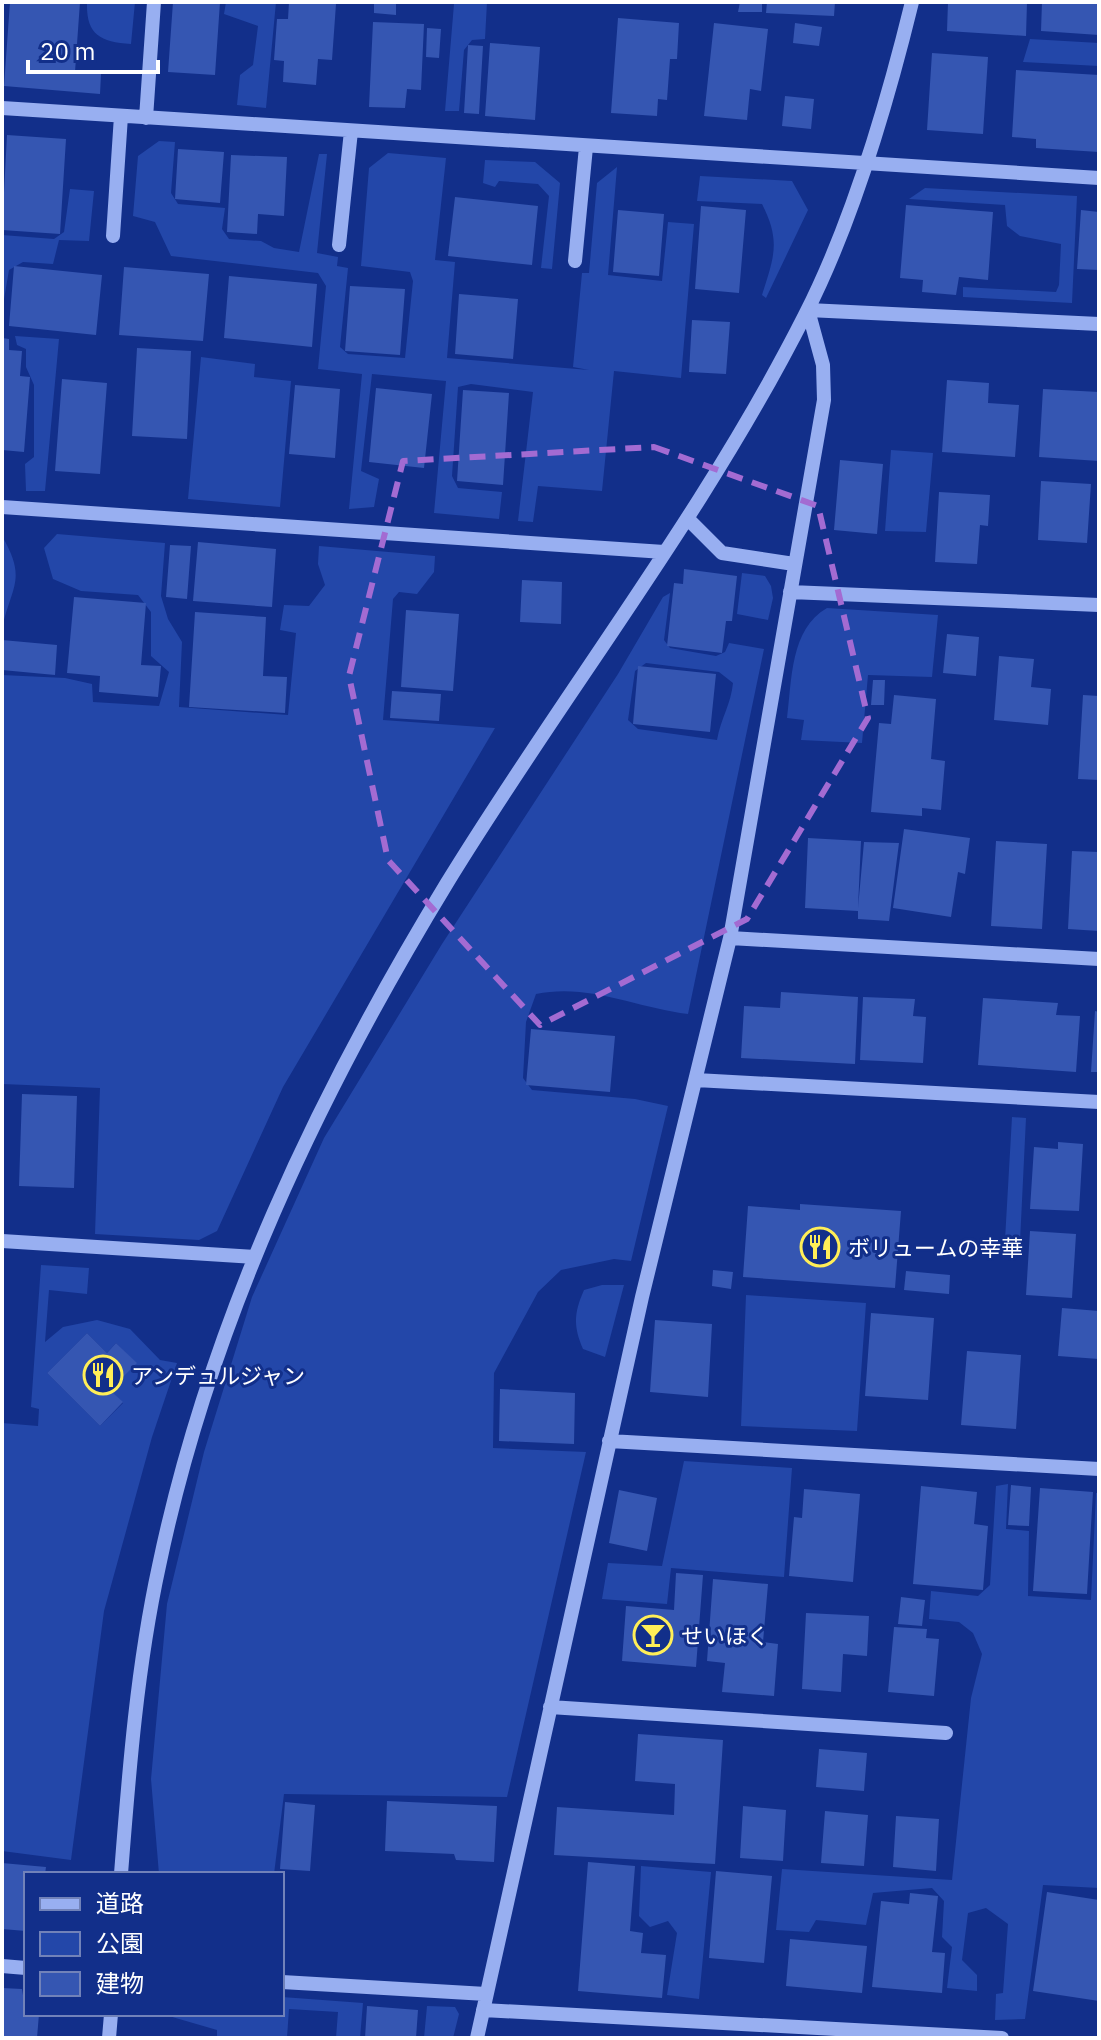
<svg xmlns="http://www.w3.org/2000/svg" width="1101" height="2040" font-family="'IBM Plex Sans','Noto Sans JP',sans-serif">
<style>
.green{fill:#2347a9;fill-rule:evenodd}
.building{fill:#3556b2}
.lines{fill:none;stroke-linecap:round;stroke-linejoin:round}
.minor{stroke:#98aff1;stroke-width:14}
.marked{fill:none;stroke:#a36bd2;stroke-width:6;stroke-dasharray:16 10;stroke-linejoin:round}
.labels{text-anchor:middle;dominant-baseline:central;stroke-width:6;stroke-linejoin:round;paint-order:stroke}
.poi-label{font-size:22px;fill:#fff;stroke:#122f8a;text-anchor:start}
</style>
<rect width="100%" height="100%" fill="#122f8a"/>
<path class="green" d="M87 2H135L131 44C99 42 86 34 87 2Z
M226 2H276L266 108 237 105 240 75 253 65 258 26 224 14Z
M427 2H487L485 39 472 40 464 50 459 111H445L454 4Z
M1030 39 1099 43V66L1023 62Z
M159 141 175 142 171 193 178 204 225 208 222 229 229 239 261 241 274 248 299 252 319 154H327L317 253 338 257 337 266 348 268 340 347 348 354 405 358 413 281 410 272 361 266 369 168 388 153 446 158 435 260 455 262 447 358 589 370 573 367 582 273H589L597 183 617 167 608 275 662 281 668 222 694 224 681 378 614 371 602 491 538 486 533 522 518 521 533 392 471 384 458 387 452 476 458 488 502 492 499 519 434 513 446 381 372 374 361 471 379 479 374 507 349 509 362 374 318 369 326 286 318 273 171 256 155 222 133 216 138 156Z
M485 160 535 162 560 183 552 269 541 268 549 196 538 184 499 181 495 187 483 183Z
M700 176 792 181 808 210 766 298 762 295C774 257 781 241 762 204L697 201Z
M925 188 1077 196 1072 303 963 297V287L1056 292 1059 285 1061 244 1020 236 1007 226 1005 205 909 199Z
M70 189 94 191 89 241 59 240 53 264 23 262 9 270 2 311V235L54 239 64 232Z
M15 336 59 339 45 491H26L25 464 34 457V385L26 367V349L17 345Z
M201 357 255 364 254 377 291 381 280 507 188 499Z
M891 450 933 453 926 532 885 531Z
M57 534 165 543 161 596 168 619 182 642 179 707 288 715 296 633 280 630 284 605 309 606 325 585 318 564 319 546 435 556 434 572 417 594 399 592 393 599 383 720 495 728 283 1087 217 1231 199 1240 95 1234 100 1088 2 1084V675L65 678 92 684 93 702 159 706 169 672 151 656V612L138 595 81 591 53 579 44 548Z
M2 536C27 579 12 585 2 628Z
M742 573 765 576 771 586 773 598 768 620 737 614Z
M670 593 664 640 670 648 716 656 725 652 729 643 764 649 688 1014C637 1008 589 983 536 994L526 1022 523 1078 532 1090 635 1099 668 1106 631 1261 614 1259 561 1270 538 1292 494 1373 493 1448 586 1452 507 1797 284 1794 274 1874H159L151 1779 167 1604 204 1452 252 1297 324 1138 442 944 618 674 663 597ZM646 663 719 672 733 683C731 704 721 718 717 740L638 729 628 720 635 671Z
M827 608 938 615 932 677 868 675 862 743 801 740 804 720 787 718C792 680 790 629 827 608Z
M1012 1117 1026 1118 1020 1242 1005 1240Z
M41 1265 89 1268 87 1294 49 1290 45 1342 63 1327 97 1320 130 1329 160 1360 177 1363 152 1437 104 1611 71 1860 2 1851V1423L38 1426 39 1409 31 1407ZM87 1333 107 1353 116 1343 136 1363 110 1390 123 1403 100 1426 47 1373Z
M602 1285H624L605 1357 583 1349C573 1326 574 1313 584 1290Z
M746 1295 866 1303 857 1431 741 1426Z
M684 1461 792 1468 784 1577 671 1568 667 1604 602 1599 608 1563 662 1566Z
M1008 1484 1006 1529 1029 1531 1028 1596 1091 1600 1096 1493H1099V1888L1043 1885 1025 2019 995 2020 996 1994 1003 1993 1008 1924 986 1908 968 1913 962 1960 977 1975V1991L947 1988 952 1947 942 1937 944 1901 932 1888 873 1893 866 1925 816 1920 809 1932 776 1930 782 1869 952 1880 971 1698 982 1654 973 1633 959 1622 929 1619 931 1591 978 1596 990 1585 996 1486Z
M641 1866 711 1872 699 1999 667 1995 677 1933 668 1921 650 1927 639 1916Z
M282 1997 363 2003 360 2038H336L338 2012 289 2009 287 2038H217V2030L162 2014H282Z
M427 2006 455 2007 459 2014 453 2038H424Z"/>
<path class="building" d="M10 2H80L75 72 101 74 100 94 4 86Z
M173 2H220L215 75 168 72Z
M289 2 336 4 332 60 318 59 316 85 283 82 284 61 274 60 277 19H288Z
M374 2H396V15L374 13Z
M740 2H762V12H738Z
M767 2H835L834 16 766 13Z
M948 2H1027L1026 36 947 31Z
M1042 2H1099V35L1041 31Z
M618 18 679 23 677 59H670L667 100 658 99 657 116 611 113Z
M373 22 424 24 421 90 407 89 405 108 369 107Z
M714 23 768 29 761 91 750 89 747 120 704 116Z
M795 23 822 27 819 46 793 43Z
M427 28 441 29 439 58 426 57Z
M490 43 540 47 535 120 485 116Z
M468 45 483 46 479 114 464 113Z
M932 53 988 57 983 134 927 130Z
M1016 70 1099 75V152L1036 148V139L1012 137Z
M785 96 814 99 811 129 782 126Z
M7 135 66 139 60 234 2 230Z
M178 149 224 152 220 203 175 199Z
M231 155 287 157 284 216 258 214 257 234 227 232Z
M455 197 538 206 532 265 448 256Z
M906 205 993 212 988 280 959 277 956 295 922 292 923 280 900 278Z
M701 206 746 210 739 293 695 289Z
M618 210 664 214 659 276 613 272Z
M1081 210 1099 212V270L1077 269Z
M14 266 102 275 96 335 9 326Z
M124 267 209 274 203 341 119 335Z
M229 276 317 284 312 347 224 338Z
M350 286 405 289 400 355 345 351Z
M459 294 518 299 513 359 455 354Z
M692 320 730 322 726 374 689 372Z
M2 338 9 339V350L22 351 20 376 30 377 24 452 2 450Z
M137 348 191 351 187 439 132 436Z
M62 379 107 383 100 474 55 471Z
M947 380 989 383 988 403 1019 405 1015 457 942 452Z
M295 385 340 389 335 458 289 454Z
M376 388 432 394 424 468 369 462Z
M1043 389 1099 392V461L1039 457Z
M463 390 509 393 503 485 457 481Z
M840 460 883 464 877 534 834 530Z
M1041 481 1091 484 1087 543 1038 540Z
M939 492 990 495 988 526 980 525 977 564 935 562Z
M198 542 276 549 272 607 193 601Z
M170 545 191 546 187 599 166 597Z
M684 569 737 576 732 621H726L722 653 667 646 674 583 683 584Z
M522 580 562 582 561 624 520 622Z
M74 597 146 603 141 665 161 666 158 697 99 692 100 676 67 673Z
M406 610 459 614 453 691 401 687Z
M195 612 266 617 263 676 287 677 285 713 189 707Z
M947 634 979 637 976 676 943 673Z
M2 640 57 645 55 675 2 670Z
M999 656 1034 659 1031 687 1051 689 1048 725 994 720Z
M638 666 716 674 710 732 633 724Z
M873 680H885L884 705H871Z
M392 691 441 694 439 721 390 718Z
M894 695 936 699 931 759 945 761 941 810 922 808V816L871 812 879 723 891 724Z
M1083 695 1099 696V780L1078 779Z
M904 829 970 838 965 874 958 872 951 917 893 908Z
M808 838 861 841 858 908 864 842 899 843 889 921 858 919V911L805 908Z
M996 841 1047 844 1042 929 991 926Z
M1072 851 1099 852V931L1068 929Z
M781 992 858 997 855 1064 741 1058 744 1006 780 1008Z
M863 997 915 999 913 1016 926 1017 923 1063 860 1060Z
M983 998 1058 1003 1056 1015 1080 1016 1076 1072 978 1065Z
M1095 1011 1099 1012V1072H1091Z
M531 1029 615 1036 610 1092 526 1085Z
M22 1094 77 1096 74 1188 19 1186Z
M1058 1142 1083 1144 1079 1211 1030 1209 1034 1147 1058 1149Z
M800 1204 901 1211 895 1288 743 1277 748 1206 800 1210Z
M1030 1231 1076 1234 1072 1298 1026 1295Z
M713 1270 733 1272 731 1289 712 1286Z
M906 1271 950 1275 949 1294 904 1290Z
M1062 1308 1099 1311V1359L1058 1356Z
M871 1313 934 1318 928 1400 865 1396Z
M655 1320 712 1324 708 1397 650 1392Z
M87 1333 107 1353 116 1343 137 1363 110 1390 123 1402 100 1426 47 1373Z
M967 1351 1021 1355 1016 1429 961 1425Z
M500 1389 575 1393 574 1444 499 1441Z
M1011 1485 1031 1487 1029 1526 1008 1525Z
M921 1486 977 1492 974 1524 988 1526 983 1590 913 1584Z
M1040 1488 1093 1492 1087 1594 1033 1591Z
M804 1489 860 1494 853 1582 789 1576 794 1517 802 1518Z
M619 1490 657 1498 647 1551 609 1543Z
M676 1573 703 1575 696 1667 622 1661 626 1606 674 1610Z
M713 1579 768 1584 763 1642 778 1644 774 1696 722 1692 725 1663 707 1661Z
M901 1597 925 1600 922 1626 898 1624Z
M806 1613 869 1616 867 1656 843 1654 841 1692 802 1689Z
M894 1627 927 1629 926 1638 939 1639 934 1696 888 1692Z
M638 1734 723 1740 715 1864 554 1855 557 1807 674 1815 675 1784 635 1781Z
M819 1749 867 1753 864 1791 816 1787Z
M387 1801 497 1806 494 1862 456 1860 454 1854 385 1851Z
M285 1802 315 1805 310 1871 280 1869Z
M743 1806 786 1810 783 1861 740 1858Z
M825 1811 868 1815 864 1866 821 1863Z
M896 1816 939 1819 936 1871 893 1867Z
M588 1862 635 1866 630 1931 643 1933 641 1953 666 1955 662 1998 578 1991Z
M2 1863 46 1867 45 1874H26V1931L2 1929Z
M716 1871 772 1876 764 1963 709 1958Z
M1047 1892 1099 1900V2001L1033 1991Z
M910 1893 938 1896 932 1952 945 1953 942 1993 872 1987 881 1901 909 1904Z
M790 1939 867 1946 862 1993 786 1986Z
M2 1988 22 1989 26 2014H39L37 2038H2Z
M367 2006 418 2010 416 2038H365Z"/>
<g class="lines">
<path class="minor" d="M2 108 1099 178
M146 118 154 2
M113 236 121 116
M339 245 351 131
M575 261 586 147
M2 507 664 552
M688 519 722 553 794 564
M790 592 1099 605
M730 938 1099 959
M696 1080 1099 1102
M2 1241 255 1257
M609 1441 1099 1469
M550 1707 946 1733
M121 1874C129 1771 137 1667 159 1566 210 1322 318 1095 447 883 564 692 704 515 805 315 853 221 887 104 912 2
M2 1966 26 1968
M282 1982 486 1994
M483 2010 1002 2038
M109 2038 111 2014
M477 2038 642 1297 730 938 824 400 823 365 808 310 1099 324"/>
</g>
<path class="marked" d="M654 447 818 506 868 718 747 919 540 1025 388 860 349 676 403 461Z"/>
<defs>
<symbol id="restaurant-ring" viewBox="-11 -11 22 22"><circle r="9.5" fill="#122f8a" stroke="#ffee57" stroke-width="1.5"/><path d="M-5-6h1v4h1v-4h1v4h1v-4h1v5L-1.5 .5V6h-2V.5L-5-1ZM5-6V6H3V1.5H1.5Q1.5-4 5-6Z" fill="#ffee57"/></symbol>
<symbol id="bar-ring" viewBox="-11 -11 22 22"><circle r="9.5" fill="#122f8a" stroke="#ffee57" stroke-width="1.5"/><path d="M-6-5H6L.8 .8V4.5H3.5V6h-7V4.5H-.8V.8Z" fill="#ffee57"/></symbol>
</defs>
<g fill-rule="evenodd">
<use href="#restaurant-ring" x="798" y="1225" width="44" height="44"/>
<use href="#restaurant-ring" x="81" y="1353" width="44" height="44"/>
<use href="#bar-ring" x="631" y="1613" width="44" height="44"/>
</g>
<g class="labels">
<g class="poi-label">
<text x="848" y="1247">ボリュームの幸華</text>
<text x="131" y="1375">アンデュルジャン</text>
<text x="681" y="1635">せいほく</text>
</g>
</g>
<rect width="1101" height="2040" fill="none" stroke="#ffffff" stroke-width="8"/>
<rect x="24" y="1872" width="260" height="144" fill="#122f8a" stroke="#7182b9" stroke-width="2"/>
<rect x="40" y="1898" width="40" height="12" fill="#98aff1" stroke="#7182b9" stroke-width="2"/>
<text x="96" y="1912" font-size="24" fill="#ffffff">道路</text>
<rect x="40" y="1932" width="40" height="24" fill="#2347a9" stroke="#7182b9" stroke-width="2"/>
<text x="96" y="1952" font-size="24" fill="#ffffff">公園</text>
<rect x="40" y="1972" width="40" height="24" fill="#3556b2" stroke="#7182b9" stroke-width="2"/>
<text x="96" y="1992" font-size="24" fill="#ffffff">建物</text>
<path d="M28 60v12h130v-12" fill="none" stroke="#ffffff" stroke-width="4"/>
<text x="40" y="60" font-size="24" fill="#ffffff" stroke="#122f8a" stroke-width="6" paint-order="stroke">20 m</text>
</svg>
